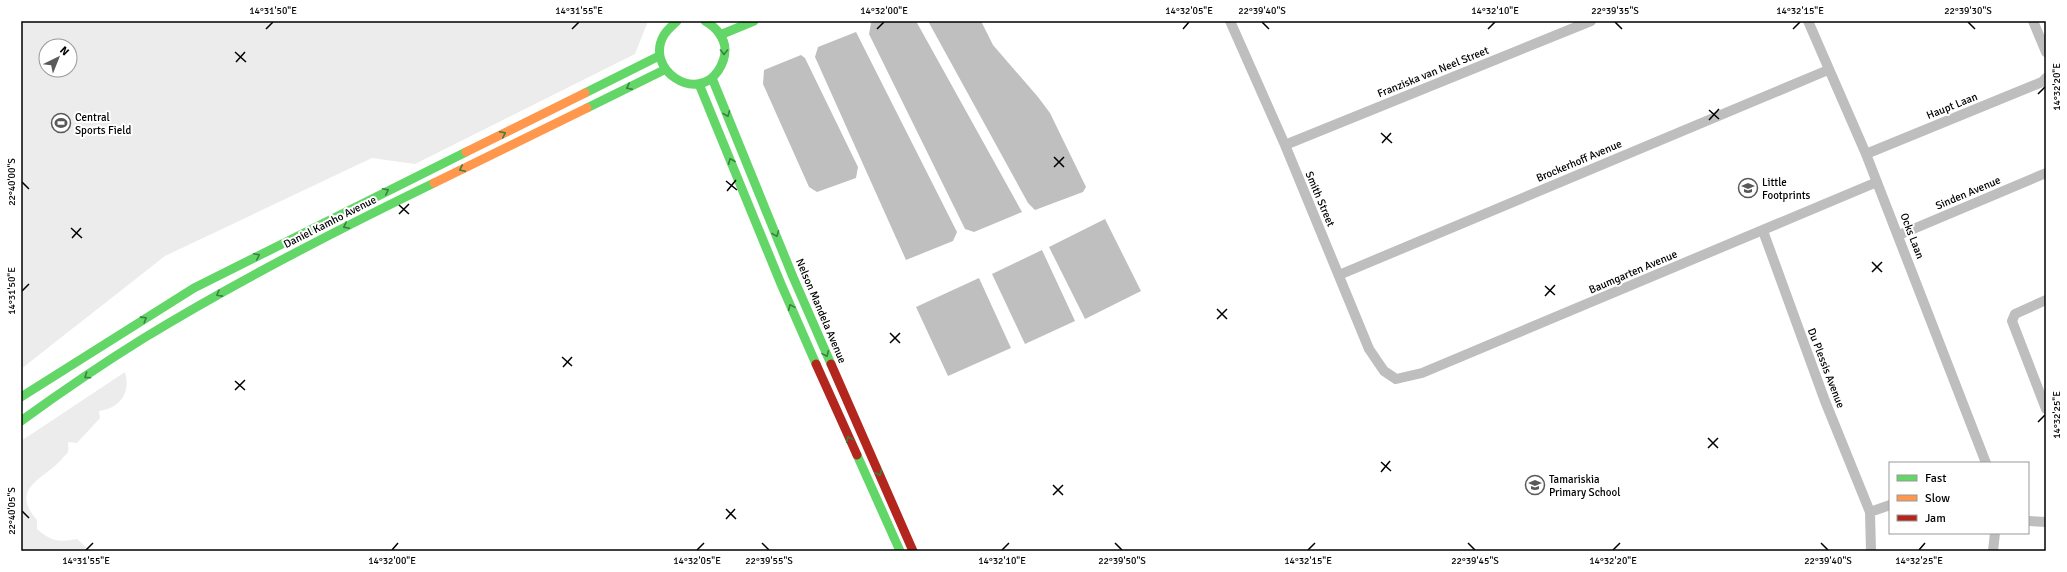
<svg xmlns="http://www.w3.org/2000/svg" width="2067" height="572" font-family="Signika,sans-serif">
<style>
.green{fill:#ececec;fill-rule:evenodd}
.water{fill:#bfbfbf}
.lines{fill:none;stroke-linecap:round;stroke-linejoin:round}
.street{stroke:#bebebe;stroke-width:10}
.fast{stroke:#63d668;stroke-width:9}
.slow{stroke:#ff974d;stroke-width:9}
.jam{stroke:#b3261e;stroke-width:9}
.oneway{stroke:#3b803e}
.ticks{fill:none;stroke:#000;stroke-width:1.5}
.labels{text-anchor:middle;dominant-baseline:central;stroke-width:4;stroke-linejoin:round;paint-order:stroke}
.street-label{font-size:11px;fill:#000;stroke:#fff}
.poi-label{font-size:11px;fill:#000;stroke:#fff;text-anchor:start}
.neatline{fill:none;stroke:#000;stroke-width:1.5}
.ticks-label{font-size:10px;text-anchor:middle;fill:#000}
</style>
<rect width="100%" height="100%" fill="#fff"/>
<path class="green" d="M21 21H648L635 54 415 164 372 158 165 256 21 369ZM46 46H70V70H46Z
M125 372C131 393 120 408 99 411L100 418 77 443 68 442C68 445 69 449 68 452 67 454 63 457 62 459 43 480 9 488 37 520V529C52 542 58 542 77 539L90 551H21V441Z"/>
<path class="water" d="M877 21H916L1022 212 974 232 965 229 869 34 871 23Z
M928 21H981L993 45 1038 97 1050 113 1086 187 1083 192 1035 210 1028 203Z
M856 32 957 232 953 241 906 260 815 57 818 47Z
M801 55 805 58 858 167 856 178 817 192 809 187 763 84 764 70Z
M1105 219 1141 291 1085 319 1049 247Z
M1042 250 1075 321 1025 344 992 274Z
M979 278 1011 348 948 376 916 307Z"/>
<g class="lines">
<path class="street" d="M1230 21 1285 145 1369 349 1384 371 1396 379 1422 373 1877 182
M1808 21 1866 154 1986 463
M2033 21 2046 52
M1285 145 1591 21
M1866 154 2042 82 2046 78
M1763 231 1825 401 1870 512 1871 551
M1899 235 2046 173
M1339 275 1828 70
M2046 300 2015 314 2012 321 2046 409
M1870 512 1890 505
M2028 521 2046 522
M1993 551 1995 533"/>
<path class="fast" d="M677 21C673 25 667 30 664 35 644 69 696 104 718 71 722 65 725 58 725 50 725 38 716 27 705 21
M720 35 754 21
M712 78 793 277 831 364
M699 84 781 284 816 364
M585 93 659 56
M587 108 664 70
M21 397 194 288 466 152
M21 421C61 392 102 364 144 338 237 281 335 231 434 183
M857 455 900 551"/>
<path class="slow" d="M466 152 585 93
M434 183 587 108"/>
<path class="jam" d="M816 364 857 455
M831 364 913 551"/>
</g>
<defs><path id="oneway-chevron" d="M-2-3.5L2.5 0L-2 3.5" fill="none" stroke-width="1.6" stroke-linecap="round" stroke-linejoin="round"/></defs>
<g class="oneway">
<use href="#oneway-chevron" transform="translate(724 52) rotate(90)"/>
<use href="#oneway-chevron" transform="translate(629 87) rotate(153)"/>
<use href="#oneway-chevron" transform="translate(727 114) rotate(68)"/>
<use href="#oneway-chevron" transform="translate(503 134) rotate(-26)"/>
<use href="#oneway-chevron" transform="translate(731 161) rotate(-112)"/>
<use href="#oneway-chevron" transform="translate(462 169) rotate(155)"/>
<use href="#oneway-chevron" transform="translate(386 191) rotate(-26)"/>
<use href="#oneway-chevron" transform="translate(346 226) rotate(153)"/>
<use href="#oneway-chevron" transform="translate(776 234) rotate(68)"/>
<use href="#oneway-chevron" transform="translate(257 256) rotate(-26)"/>
<use href="#oneway-chevron" transform="translate(219 294) rotate(151)"/>
<use href="#oneway-chevron" transform="translate(791 307) rotate(-114)"/>
<use href="#oneway-chevron" transform="translate(144 319) rotate(-32)"/>
<use href="#oneway-chevron" transform="translate(826 354) rotate(66)"/>
<use href="#oneway-chevron" transform="translate(87 376) rotate(146)"/>
<use href="#oneway-chevron" transform="translate(849 439) rotate(-114)"/>
<use href="#oneway-chevron" transform="translate(879 473) rotate(66)"/>
</g>
<path class="ticks" d="M1262 22 1269 29M1615 22 1622 29M1968 22 1975 29M266 29 273 22M572 29 579 22M877 29 884 22M1183 29 1189 22M1488 29 1495 22M1793 29 1800 22M235 52 246 62M236 62 245 52M2038 94 2045 87M1709 110 1719 119M1709 120 1719 109M1381 133 1392 143M1382 143 1391 133M1054 157 1064 167M1054 167 1064 157M726 181 737 190M22 182 29 189M727 191 736 180M399 205 409 214M399 214 409 204M71 228 82 238M72 238 81 228M1872 262 1882 272M1872 272 1882 262M1545 286 1555 295M22 291 29 284M1545 296 1555 285M1217 309 1227 319M1217 319 1227 309M890 333 900 343M890 343 900 333M562 357 572 366M563 367 572 357M235 381 245 390M235 390 245 380M2038 422 2045 415M1708 438 1718 448M1708 448 1718 438M1381 462 1391 471M1381 472 1390 461M1053 485 1063 495M1053 495 1063 485M726 509 736 519M22 511 29 518M726 519 735 509M762 543 769 550M1115 543 1122 550M1468 543 1475 550M1821 543 1828 550M86 550 93 543M392 550 398 543M697 550 704 543M1002 550 1009 543M1308 550 1315 543M1613 550 1620 543M1919 550 1925 543"/>
<defs>
<symbol id="stadium-ring" viewBox="-11 -11 22 22"><circle r="9.5" fill="#fff" stroke="#595959" stroke-width="1.5"/><path d="M0-5a6.5 5 0 1 0 0 10a6.5 5 0 1 0 0-10ZM-3.5-1.8h7v3.6h-7Z" fill="#595959"/></symbol>
<symbol id="school-ring" viewBox="-11 -11 22 22"><circle r="9.5" fill="#fff" stroke="#595959" stroke-width="1.5"/><path d="M0-5L7-2L0 1L-7-2ZM-4 1L0 2.5L4 1V4Q0 6-4 4Z" fill="#595959"/></symbol>
</defs>
<g fill-rule="evenodd">
<use href="#stadium-ring" x="50" y="112" width="22" height="22"/>
<use href="#school-ring" x="1737" y="177" width="22" height="22"/>
<use href="#school-ring" x="1524" y="474" width="22" height="22"/>
</g>
<g class="labels">
<g class="street-label">
<text transform="translate(1433 72) rotate(-22)">Franziska van Neel Street</text>
<text transform="translate(1952 106) rotate(-22)">Haupt Laan</text>
<text transform="translate(1579 161) rotate(-23)">Brockerhoff Avenue</text>
<text transform="translate(1968 193) rotate(-23)">Sinden Avenue</text>
<text transform="translate(1320 199) rotate(67)">Smith Street</text>
<text transform="translate(330 222) rotate(-27)">Daniel Kamho Avenue</text>
<text transform="translate(1912 236) rotate(69)">Ocks Laan</text>
<text transform="translate(1633 272) rotate(-23)">Baumgarten Avenue</text>
<text transform="translate(821 311) rotate(67)">Nelson Mandela Avenue</text>
<text transform="translate(1826 368) rotate(69)">Du Plessis Avenue</text>
</g>
<g class="poi-label">
<text x="75" y="117">Central<tspan x="75" dy="13">Sports Field</tspan></text>
<text x="1762" y="182">Little<tspan x="1762" dy="13">Footprints</tspan></text>
<text x="1549" y="479">Tamariskia<tspan x="1549" dy="13">Primary School</tspan></text>
</g>
</g>
<rect width="2067" height="572" fill="none" stroke="#ffffff" stroke-width="44"/>
<rect x="1889" y="462" width="140" height="72" fill="#ffffff" stroke="#999999"/>
<rect x="1897" y="475" width="20" height="6" fill="#63d668" stroke="#999999"/>
<text x="1925" y="482" font-size="12" fill="#000000">Fast</text>
<rect x="1897" y="495" width="20" height="6" fill="#ff974d" stroke="#999999"/>
<text x="1925" y="502" font-size="12" fill="#000000">Slow</text>
<rect x="1897" y="515" width="20" height="6" fill="#b3261e" stroke="#999999"/>
<text x="1925" y="522" font-size="12" fill="#000000">Jam</text>
<g transform="translate(58 58) rotate(43)"><circle r="19" fill="#ffffff" stroke="#999999"/>
<path d="M0-3L7 15L0 10L-7 15Z" fill="#595959"/>
<text y="-6" font-size="11" font-weight="bold" text-anchor="middle" fill="#000000">N</text>
</g>
<rect x="22" y="22" width="2023" height="528" class="neatline"/>
<g class="ticks-label">
<text x="273" y="14">14°31'50"E</text>
<text x="579" y="14">14°31'55"E</text>
<text x="884" y="14">14°32'00"E</text>
<text x="1189" y="14">14°32'05"E</text>
<text x="1262" y="14">22°39'40"S</text>
<text x="1495" y="14">14°32'10"E</text>
<text x="1615" y="14">22°39'35"S</text>
<text x="1800" y="14">14°32'15"E</text>
<text x="1968" y="14">22°39'30"S</text>
<text transform="translate(2056 87) rotate(-90)" y="4">14°32'20"E</text>
<text transform="translate(11 182) rotate(-90)" y="4">22°40'00"S</text>
<text transform="translate(11 291) rotate(-90)" y="4">14°31'50"E</text>
<text transform="translate(2056 415) rotate(-90)" y="4">14°32'25"E</text>
<text transform="translate(11 511) rotate(-90)" y="4">22°40'05"S</text>
<text x="86" y="564">14°31'55"E</text>
<text x="392" y="564">14°32'00"E</text>
<text x="697" y="564">14°32'05"E</text>
<text x="769" y="564">22°39'55"S</text>
<text x="1002" y="564">14°32'10"E</text>
<text x="1122" y="564">22°39'50"S</text>
<text x="1308" y="564">14°32'15"E</text>
<text x="1475" y="564">22°39'45"S</text>
<text x="1613" y="564">14°32'20"E</text>
<text x="1828" y="564">22°39'40"S</text>
<text x="1919" y="564">14°32'25"E</text>
</g>
</svg>
